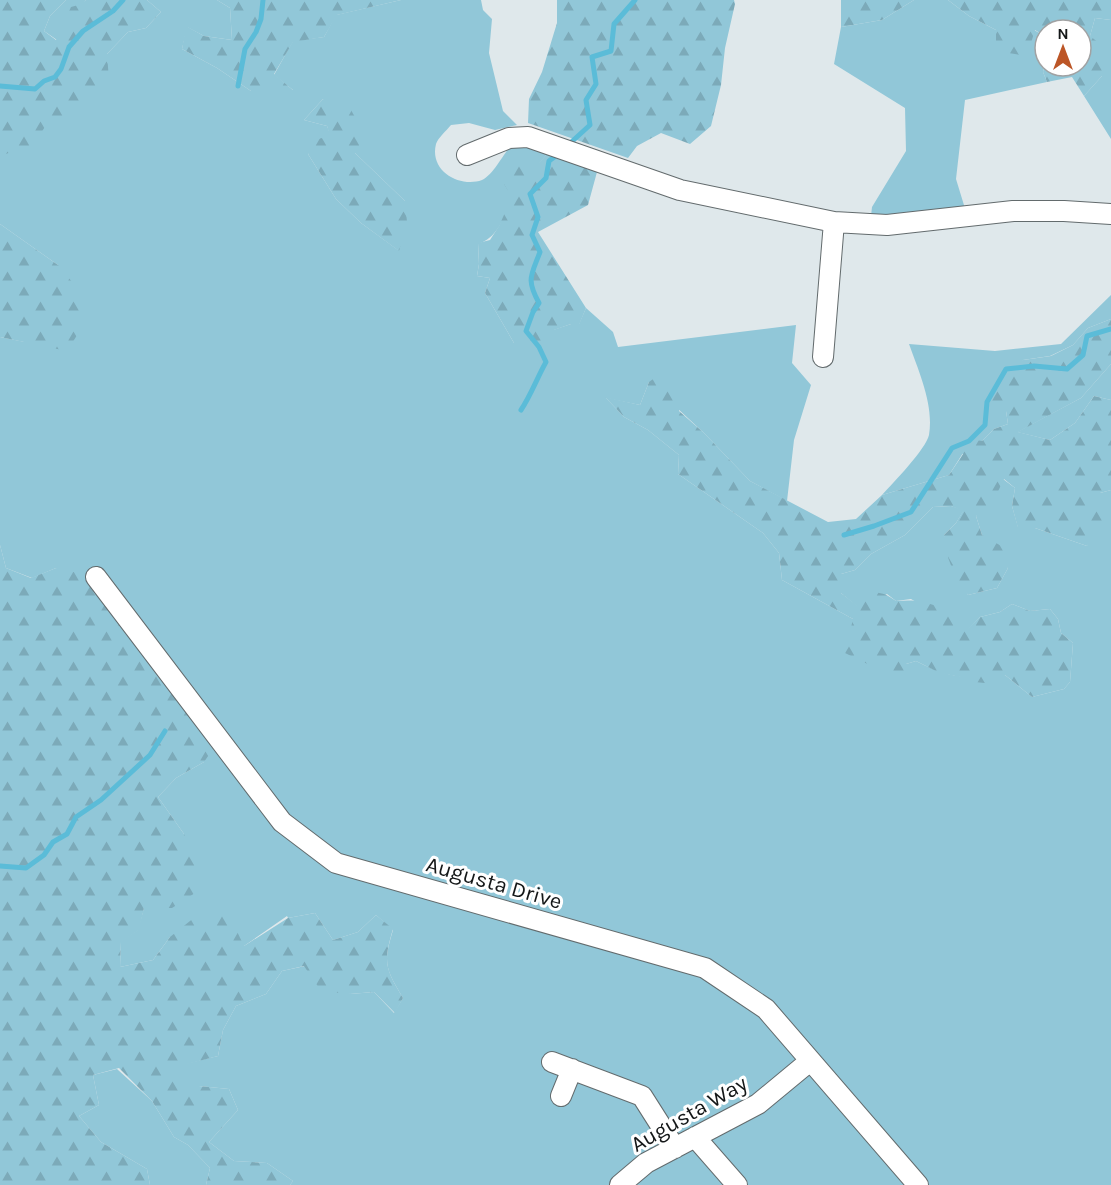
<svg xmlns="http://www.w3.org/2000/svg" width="1111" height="1185" font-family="Karla,sans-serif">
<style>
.green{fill:#91c7d8;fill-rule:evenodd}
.forest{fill:url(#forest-firs)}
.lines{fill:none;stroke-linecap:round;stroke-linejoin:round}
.stream{stroke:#5bbcd8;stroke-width:5}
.street-casing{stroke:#636b6d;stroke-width:22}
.street{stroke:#fff;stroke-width:20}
.labels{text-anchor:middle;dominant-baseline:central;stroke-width:6;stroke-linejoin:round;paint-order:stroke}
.street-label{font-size:22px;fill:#141718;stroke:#fff}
</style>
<defs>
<pattern id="forest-firs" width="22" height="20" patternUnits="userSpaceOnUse" patternTransform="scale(1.5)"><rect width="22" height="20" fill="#91c7d8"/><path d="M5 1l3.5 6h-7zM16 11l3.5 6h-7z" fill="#7caab9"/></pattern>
</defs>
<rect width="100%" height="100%" fill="#dfe8eb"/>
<path class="green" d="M66 0H86L57 40 44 31 50 16Z
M147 0H217L230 8 232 40 204 36 187 27 182 49 217 68 251 91 293 90 274 75 293 41 324 37 336 15 401 0H481L483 10 492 19 489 53 503 111 517 125 495 130 469 123 451 125C446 131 438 138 436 144 429 171 460 188 482 180 493 175 502 156 510 147 524 145 534 147 547 154L538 165 505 184 513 197C504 216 499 237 478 244L479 264 477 276 490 278 485 293 514 343 571 324H579L586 308 613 332 618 347 796 325 792 363 811 385 794 440 787 501 750 481 704 433 649 382 640 405 606 398 624 417 648 430 679 455 678 474 763 533 779 553 782 580 853 619 906 664 916 661C951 679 967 679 1005 675L1032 697 1064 689 1070 682 1073 643 1061 633 1058 619 1050 609 1030 611 1012 604 1000 612 980 617 966 632 911 599 896 601 887 594 859 608 841 593V574L855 570 871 554 905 535 933 507 951 506 964 510 956 523 944 535 968 595 997 588 1008 568 982 535 976 516 996 494 1003 479 1015 488 1012 506 1018 527 1035 528 1087 546 1100 493 1111 490V1185H290L293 1181 267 1163 234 1161 209 1142 238 1110 229 1089 199 1086H176V1066L218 1056 223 1030 236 1006 266 994 282 971 305 966 350 994 374 992 394 1013 403 998C385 968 383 963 393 930L376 915 358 932 333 940 315 913 288 918 287 916 244 946 170 937 153 960 120 967 121 941 138 930 144 908H172L184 834 158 797 176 778 204 762 56 568 32 578 6 568 0 545V337L25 342 58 265 0 224V114L107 54 128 32 146 28 161 12ZM323 99 355 153 405 201 398 250 361 223 336 199 308 154 331 136 327 126 304 120Z
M914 0H948L969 16 996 30H1034L1045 36V63L1043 72 1047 82 965 100 956 179 967 215 870 225 872 207 906 151 905 108 834 64 841 27 882 20Z
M1095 18 1111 20V139L1084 96 1102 76 1090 36Z
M1111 295V319L1088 328 1073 345 1050 356 1023 360 1006 411 1008 424 994 429 982 441 953 448 963 453 949 475 882 495C893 483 926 449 929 435 934 405 919 372 909 344L995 351 1061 344Z
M1111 364V400L1094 396 1075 423 1050 440 1017 432 1081 398Z
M117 1069 152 1101 174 1137 188 1145 210 1168 206 1185H150L147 1169 101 1142 79 1116 99 1105 93 1075Z"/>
<path class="forest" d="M0 0H66L50 16 44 31 56 40 71 7 82 4 86 0H147L161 12 146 28 128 32 107 54 109 80 88 94 76 114 48 122 34 144 0 156Z
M217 0H401L337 15 324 37 293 42 274 74 294 91H251L217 68 182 49 186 26 204 36 232 40 230 8Z
M557 0H734L735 4 725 48 721 85 711 126 690 144 661 133 637 146 628 158 528 123 529 99 542 72 557 23Z
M841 0H914L882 20 841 27Z
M948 0H1111V20L1095 18 1090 36 1104 47 1102 76 1084 96 1072 77 1047 82 1043 72 1045 63V66H1081V30H1045V36L1035 30 1027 56 996 51V30L969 16Z
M323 99 351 110 365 135 355 153 405 201 407 222 399 251 361 223 336 199 308 154 314 140 330 136 327 126 304 120Z
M547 154 597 172 588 205 538 232 586 308 579 325 571 324 554 330 553 344 539 347 514 343 485 293 490 278 477 276 479 264 478 243 490 240 499 226 512 197 504 184 519 164H538Z
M0 224 58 265 87 300 86 321 67 351 0 337Z
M1111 319V364L1081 398 1018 432 1050 440 1075 423 1094 396 1111 400V490L1100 493 1104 521 1087 546 1035 528H1018L1012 506 1015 488 1004 479 989 510 976 516 982 535 1003 547 1008 568 997 588 968 595C955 576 945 558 944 535L956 523 963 511 951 506 933 507 905 535 871 554 855 570 841 574V593L859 607V595C875 592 882 590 896 601 927 598 940 606 964 624L966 631 980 617 1000 612 1012 604 1030 611 1050 609 1058 619 1061 633 1073 643 1070 682 1064 689 1032 697 1005 675 994 684 975 682 971 679 940 673 916 661 906 664 904 672 886 673 845 653 853 619 782 580 779 553 763 533 678 474 679 455 648 430 624 417 605 397 640 405 649 382 660 374 680 397 679 411 704 433 750 481 828 522 856 519 882 495 949 475 963 454 952 448 970 439 982 441 994 429 1008 424 1006 411 987 402 1006 369 1023 360 1051 356 1073 345 1088 328Z
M0 545 6 568 31 578 56 568 96 577 219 740 204 762 176 778 158 797 184 834 198 866 195 893 172 908H144L139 930 121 942 120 967 153 960 170 937 200 913 230 917 244 946 288 918 315 913 333 940 358 932 376 915 393 929C383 963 385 968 403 998L395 1013 374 992 350 994 321 991 304 966 282 971 266 994 236 1006 223 1030 218 1056 176 1067V1086H199L229 1089 238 1110 209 1142 234 1161 267 1163 293 1181 290 1185H206L210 1168 188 1145 174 1137 152 1101 119 1068 93 1075 99 1105 79 1116 101 1142 147 1169 150 1185H0Z"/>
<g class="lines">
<path class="stream" d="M0 86 35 89 44 81 55 77 61 69 69 47 83 31 113 11 123 0
M238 86 245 49 256 32 261 19 263 0
M567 146 590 125 586 100 596 84 592 57 611 51 614 24 635 0
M521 410C531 395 537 378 546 362L539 347 526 331 533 312 539 303C526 279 531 276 540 252L532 235 538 217 530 194 546 178 549 161 561 152
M844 535 874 526 911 512 952 448 969 441 985 425 987 402 1006 369 1034 366 1067 369 1083 355 1087 336 1111 329
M0 866 26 868 44 855 53 842 67 834 76 817 101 800 150 755 165 731"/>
<defs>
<path id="street" d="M467 155 509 138 528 137 680 190 834 222 887 225 1013 211H1064L1111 214
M823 357 834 222
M96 577 282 822 336 863 705 968 766 1009 918 1185
M552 1062 642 1096 675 1148
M561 1096 572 1069
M695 1137 737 1185
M620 1185 646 1163 758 1104 810 1061"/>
</defs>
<use href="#street" class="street-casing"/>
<use href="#street" class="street"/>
</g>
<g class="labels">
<g class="street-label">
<text transform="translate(494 883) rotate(16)">Augusta Drive</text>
<text transform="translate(689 1114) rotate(-30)">Augusta Way</text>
</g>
</g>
<g transform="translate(1063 48)"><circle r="28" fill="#ffffff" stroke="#a1a2a3" stroke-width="1.5"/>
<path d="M0-4.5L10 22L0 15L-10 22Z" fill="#bc5627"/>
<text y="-9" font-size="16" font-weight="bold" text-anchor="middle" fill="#141718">N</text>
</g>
</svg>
